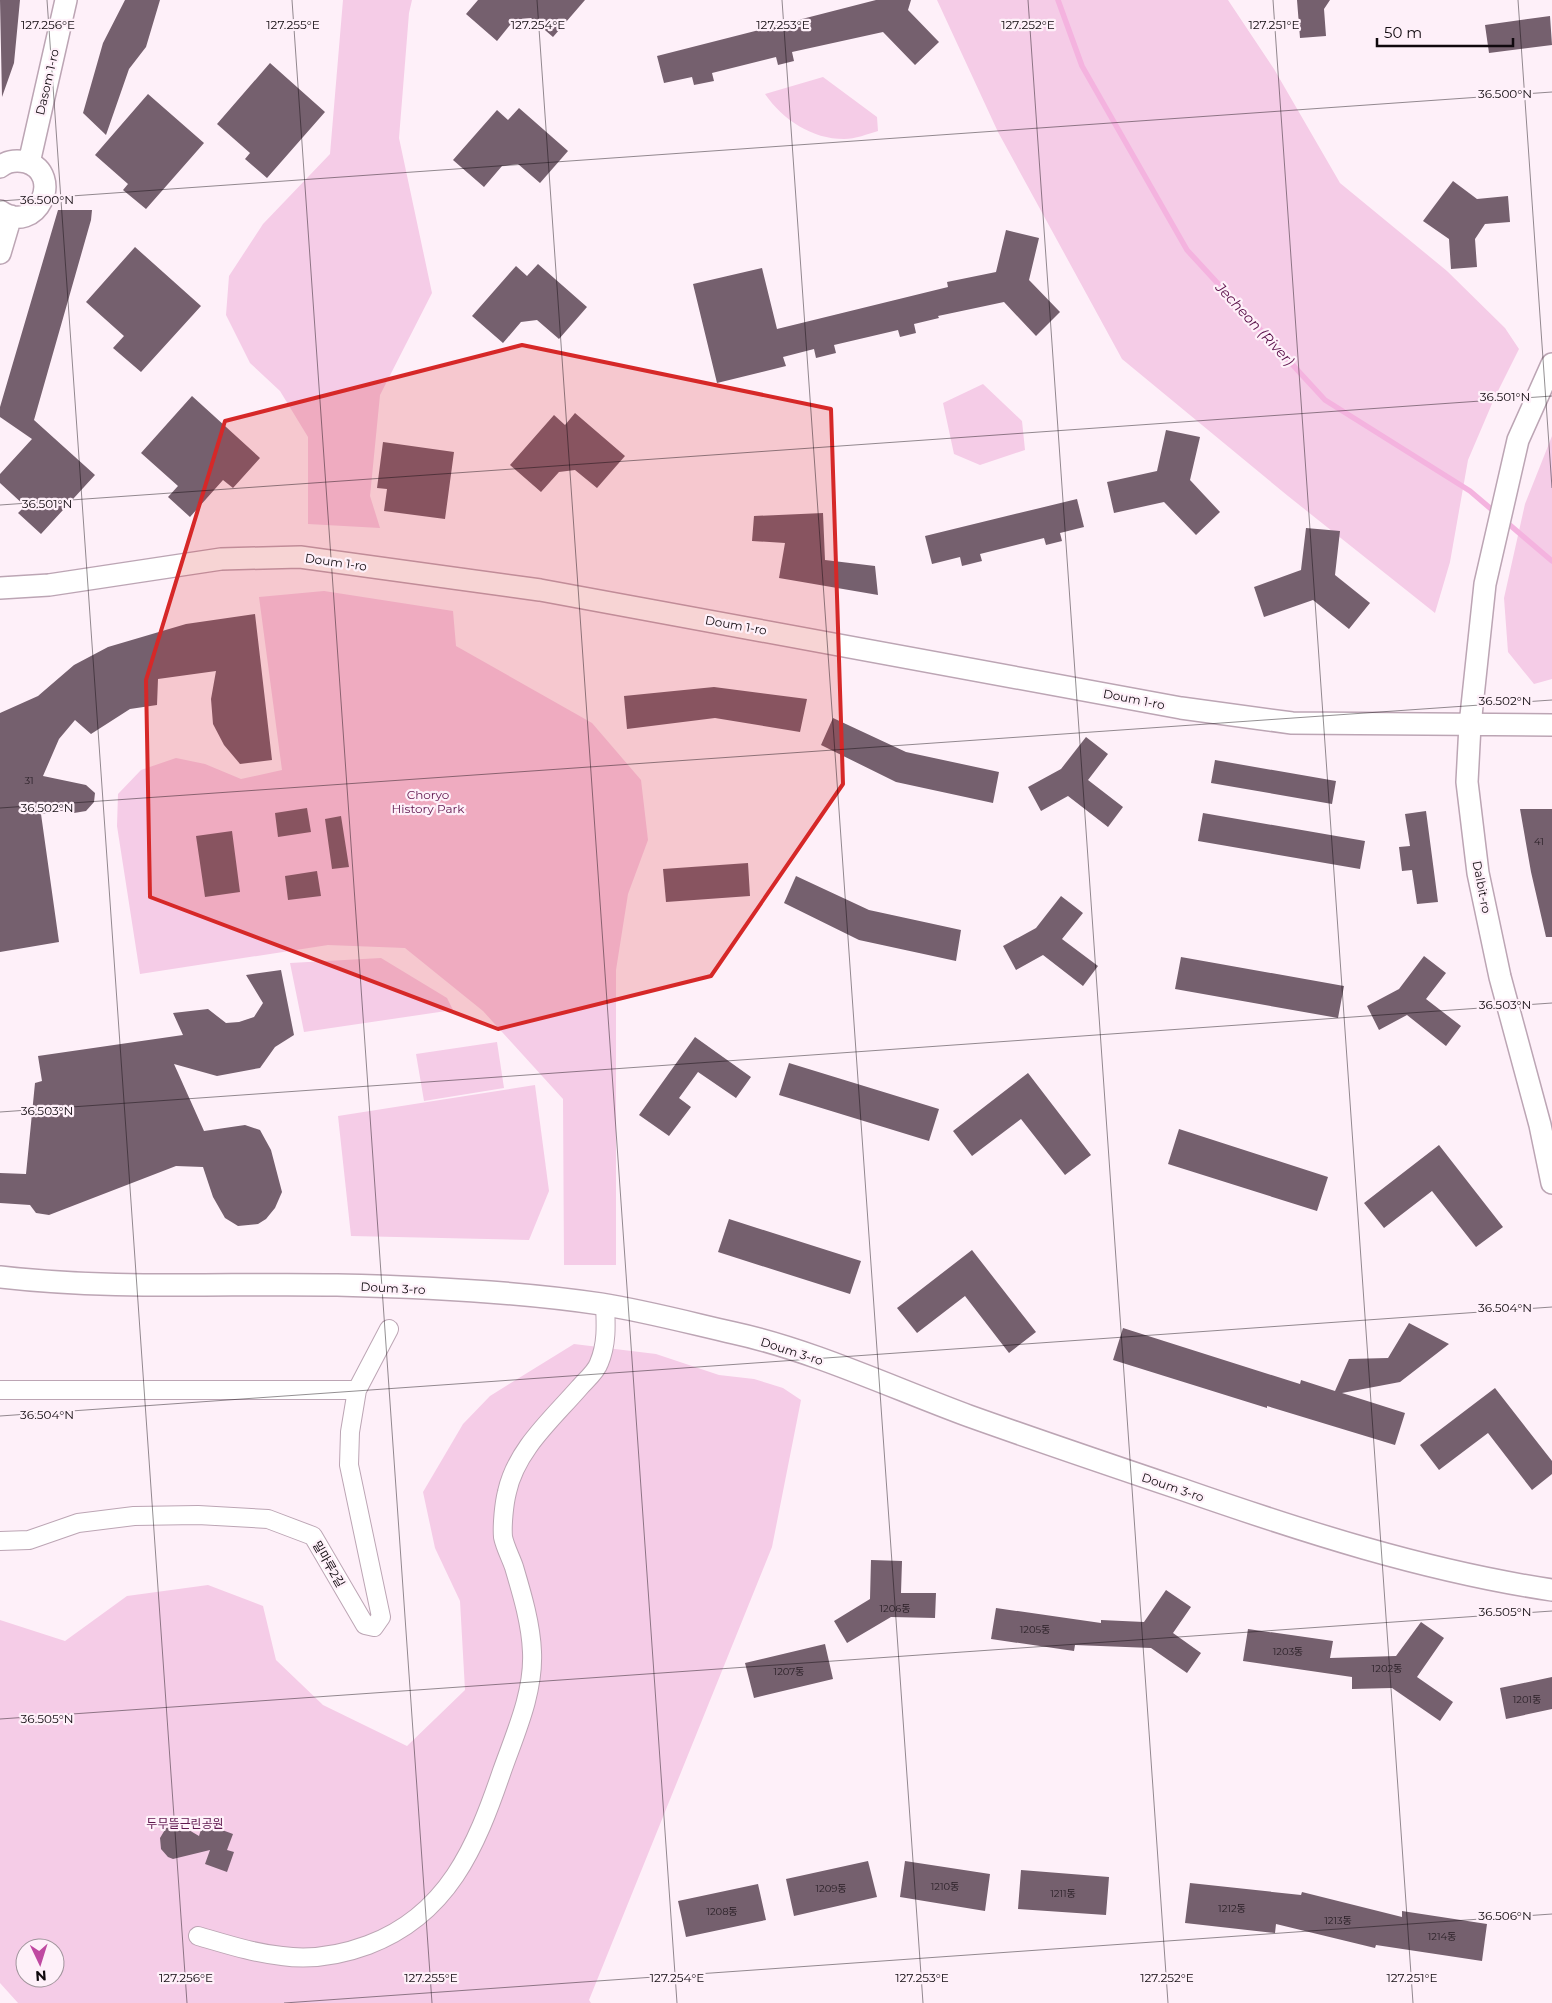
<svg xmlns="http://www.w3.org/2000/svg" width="1552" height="2003" font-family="Montserrat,'Noto Sans KR',sans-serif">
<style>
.green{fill:#f5cce7;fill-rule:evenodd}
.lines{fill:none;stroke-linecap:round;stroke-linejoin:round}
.stream{stroke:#f4b3df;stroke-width:5.5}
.building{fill:#75606e}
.minor-casing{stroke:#bca5b4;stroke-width:20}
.tertiary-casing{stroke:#bca5b4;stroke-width:24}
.minor{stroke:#fff;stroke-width:18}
.tertiary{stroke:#fff;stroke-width:21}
.marked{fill:#d62828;fill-opacity:0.2;stroke:#d62828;stroke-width:4;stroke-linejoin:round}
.ticks{fill:none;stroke:#10090e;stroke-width:1;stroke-opacity:0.45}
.labels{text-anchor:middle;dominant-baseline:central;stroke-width:4.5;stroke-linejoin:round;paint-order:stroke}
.number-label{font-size:10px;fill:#291f26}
.street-label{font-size:12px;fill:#10090e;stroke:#fef0f9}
.park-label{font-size:12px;fill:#5e154d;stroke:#fef0f9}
.water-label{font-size:14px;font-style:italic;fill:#580d47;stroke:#fef0f9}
.ticks-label{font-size:12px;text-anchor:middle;fill:#10090e;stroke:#fef0f9;stroke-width:4.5;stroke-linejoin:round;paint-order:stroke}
</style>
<rect width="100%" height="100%" fill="#fef0f9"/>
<path class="green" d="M343 0H412L409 13 399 138 432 293 380 395 370 496 380 528 308 524V437L280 391 250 363 226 315 229 276 263 224 330 154Z
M937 0H1228L1274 69 1340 183 1447 271 1505 328 1519 349 1494 399 1468 460 1450 562 1435 613 1288 496 1122 359 998 132Z
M823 77 877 117 878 131C868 134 855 139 844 139 812 139 783 120 765 94Z
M983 384 1022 421 1025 450 980 465 954 454 943 403Z
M1552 436V679L1534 684 1508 652 1504 598 1525 504Z
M324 591 453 611 456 646 592 723 641 780 648 840 628 894 616 970V1265H564L563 1099 483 1011 405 948 328 945 140 974 117 826 118 794 141 770 176 758 205 764 241 779 282 770 259 597Z
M381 958 447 998 453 1010 304 1032 290 963Z
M497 1042 504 1088 424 1101 416 1054Z
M535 1085 549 1191 529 1240 351 1236 338 1116Z
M574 1344 656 1354 719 1375 754 1379 783 1388 801 1400 772 1547 589 2000 591 2003H18L0 1983V1620L65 1641 127 1596 208 1585 263 1606 276 1660 323 1705 407 1746 465 1690 460 1601 435 1548 423 1492 463 1424 490 1396ZM25 1948H55V1978H25Z"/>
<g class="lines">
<path class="stream" d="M1058 0 1082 66 1187 250 1325 400 1470 491 1497 514
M1504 520 1552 561"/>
</g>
<path class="building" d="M0 0H20L14 63 2 97Z
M125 0H160L146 47 129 69 106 135 83 113 103 43Z
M478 0H585L553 37 531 18 514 20 497 41 466 14Z
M876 0H911L908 10 939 42 915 65 883 32 792 52 794 61 778 65 776 57 712 73 714 81 694 85 692 77 664 83 657 56Z
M1297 0H1330L1324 9 1326 36 1300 38Z
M1550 16 1552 45 1489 53 1485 25Z
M270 63 325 112 267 178 245 159 250 153 217 124Z
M148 94 204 143 146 209 123 190 128 184 95 155Z
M519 108 568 151 540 183 518 164 502 166 484 187 453 160 497 110 508 120Z
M1453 181 1477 199 1508 196 1510 222 1485 224 1475 239 1477 267 1451 269 1449 239 1423 221Z
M58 210H92L91 220 34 420 95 475 41 534 18 513 25 506 0 483V474L32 439 0 417V407Z
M1006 230 1039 238 1029 280 1060 312 1036 336 1004 302 938 316 939 318 914 324 916 333 900 337 898 330 834 345 836 353 816 358 814 349 783 357 786 366 717 383 693 284 762 268 777 329 948 287 947 282 996 272Z
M135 247 201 306 141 372 113 348 124 336 86 302Z
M538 264 587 307 559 339 537 320 521 322 503 343 472 316 516 266 527 276Z
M192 396 260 458 233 488 223 480 190 517 168 497 178 486 141 453Z
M575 413 625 456 597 488 575 470 559 472 541 492 510 465 554 415 565 425Z
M1166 430 1200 437 1190 480 1220 512 1196 535 1164 502 1114 513 1107 482 1157 471Z
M383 442 454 452 445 519 384 511 387 489 377 488Z
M1077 499 1084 527 1060 533 1062 541 1046 545 1044 538 980 554 982 561 962 566 960 557 932 564 925 536Z
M823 513 825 560 875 566 878 595 779 578 785 543 752 541 754 516Z
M1306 528 1340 531 1335 575 1370 603 1349 629 1313 600 1264 617 1254 587 1301 570Z
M255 614 272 760 240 764 224 745 213 724 211 699 216 671 158 679 157 705 130 709 91 734 75 720 59 739 43 776 86 785 95 793 94 802 86 811 74 813 67 810 41 814 59 942 0 952V713L38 696 74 665 108 647 186 624Z
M714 687 807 699 800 732 715 718 627 729 624 696Z
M833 718 906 752 999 772 993 803 896 782 821 745Z
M1086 737 1108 754 1088 780 1123 807 1108 827 1068 796 1041 811 1028 787 1061 769Z
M1215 760 1336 781 1332 804 1211 783Z
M307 808 311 832 278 837 275 813Z
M1520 809H1552V937H1546L1531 872Z
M1426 811 1438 902 1417 904 1412 870 1402 871 1399 847 1410 846 1405 814Z
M1203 813 1365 841 1360 869 1198 841Z
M341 816 349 867 332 869 325 819Z
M232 831 240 892 205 897 196 836Z
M748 863 750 896 666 902 663 869Z
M317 871 321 896 288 900 285 876Z
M796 876 869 910 961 930 956 961 859 940 784 903Z
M1061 896 1083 913 1062 939 1098 966 1083 986 1043 955 1016 970 1003 946 1036 928Z
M1424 956 1446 973 1426 999 1461 1026 1446 1046 1407 1015 1379 1030 1367 1006 1399 989Z
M1181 957 1344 986 1338 1018 1175 989Z
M281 970 294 1035 275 1047 260 1068 217 1076 174 1064 204 1131 245 1125 260 1130 271 1150 282 1192 275 1208 266 1219 258 1224 238 1226 225 1218 213 1197 203 1167 176 1166 49 1215 36 1213 30 1205 0 1203V1173L26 1174 35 1083 42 1081 38 1056 183 1035 173 1013 208 1009 226 1023 239 1022 254 1017 263 1003 246 975Z
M695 1037 751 1077 736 1098 698 1072 679 1098 691 1107 669 1136 639 1115Z
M789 1063 939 1109 929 1141 779 1095Z
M1028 1073 1091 1155 1065 1175 1021 1119 972 1156 953 1131Z
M1179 1129 1328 1177 1317 1211 1168 1164Z
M1439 1145 1503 1227 1476 1247 1432 1191 1384 1228 1364 1203Z
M729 1219 861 1261 850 1294 718 1252Z
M972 1250 1036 1332 1009 1353 965 1296 917 1333 897 1308Z
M1409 1323 1449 1344 1400 1382 1342 1393 1405 1413 1395 1445 1267 1406V1408L1113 1360 1123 1328 1300 1384 1301 1380 1335 1391 1349 1359 1388 1358Z
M1495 1388 1552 1461V1474L1532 1490 1488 1433 1439 1470 1420 1445Z
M871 1560 902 1561 901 1593H936L935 1618 891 1617 847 1643 834 1621 870 1599Z
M1166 1590 1191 1607 1173 1633 1201 1653 1187 1673 1151 1648 1075 1645 1074 1651 991 1639 996 1608 1101 1623V1620L1144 1622Z
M1421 1622 1444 1638 1417 1677 1453 1702 1440 1721 1392 1688 1352 1689V1677L1243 1661 1248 1629 1333 1641 1330 1658 1396 1656Z
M825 1644 833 1679 754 1698 745 1663Z
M1552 1677V1709L1506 1719 1500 1688Z
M203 1823 233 1834 227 1850 234 1852 227 1872 205 1864 210 1850 173 1859 168 1857 161 1849 160 1838 166 1828 176 1825 182 1826 199 1836Z
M868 1861 877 1897 794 1916 786 1879Z
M905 1861 990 1874 985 1911 900 1897Z
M1021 1870 1109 1877 1106 1915 1018 1909Z
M1190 1883 1301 1895 1302 1892 1402 1917V1911L1487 1924 1482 1961 1376 1945 1375 1948 1276 1924 1275 1933 1185 1923Z
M758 1884 766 1920 686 1937 678 1901Z"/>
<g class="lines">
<defs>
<path id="minor" d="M0 1390H357
M0 1541 29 1540 78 1523 134 1516 198 1515 268 1519 313 1536 365 1625 374 1627 381 1617 349 1465 350 1432 357 1390 389 1329
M198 1936C226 1944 253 1953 282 1956 311 1960 341 1955 368 1945 448 1915 476 1847 502 1771 515 1734 534 1693 532 1652 531 1624 522 1594 514 1567 511 1558 505 1547 503 1537 502 1525 504 1504 507 1492 516 1450 552 1419 579 1388 585 1381 596 1372 599 1363 607 1344 606 1325 605 1305"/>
<path id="tertiary" d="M29 163 66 0
M0 167C7 161 17 160 26 162 65 174 37 237 0 211
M0 253 11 216
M1552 364 1518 440 1485 584 1470 725 1467 782 1478 873 1500 977 1540 1125 1552 1183
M0 588 49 585 221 559 300 557 540 590 1181 708 1292 723 1552 725
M0 1277C112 1290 224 1283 337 1285 424 1287 514 1291 601 1304 645 1311 690 1323 734 1333 812 1350 893 1388 969 1416 1039 1441 1110 1465 1181 1489 1302 1531 1425 1571 1552 1590"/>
</defs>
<use href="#minor" class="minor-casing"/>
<use href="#tertiary" class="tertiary-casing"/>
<use href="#minor" class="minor"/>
<use href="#tertiary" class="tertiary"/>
</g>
<path class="marked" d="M522 345 831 409 843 784 711 976 498 1029 150 897 146 680 225 421Z"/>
<path class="ticks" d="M47 0 187 2003M292 0 432 2003M537 0 677 2003M782 0 923 2003M1028 0 1168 2003M1273 0 1413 2003M1518 0 1552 488M0 201 1552 92M0 505 1552 396M0 808 1552 700M0 1112 1552 1003M0 1416 1552 1307M0 1719 1552 1611M284 2003 1552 1914"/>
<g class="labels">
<g class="number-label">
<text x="29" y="780">31</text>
<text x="1539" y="841">41</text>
<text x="895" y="1608">1206동</text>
<text x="1035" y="1629">1205동</text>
<text x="1288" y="1651">1203동</text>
<text x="1387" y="1668">1202동</text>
<text x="789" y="1671">1207동</text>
<text x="1527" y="1699">1201동</text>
<text x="945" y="1886">1210동</text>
<text x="831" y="1888">1209동</text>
<text x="1063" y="1893">1211동</text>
<text x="1232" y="1908">1212동</text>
<text x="722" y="1911">1208동</text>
<text x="1338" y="1920">1213동</text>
<text x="1442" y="1936">1214동</text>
</g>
<g class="street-label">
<text transform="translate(47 82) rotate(-77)">Dasom 1-ro</text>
<text transform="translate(336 562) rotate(8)">Doum 1-ro</text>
<text transform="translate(736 625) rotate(10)">Doum 1-ro</text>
<text transform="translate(1134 699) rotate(11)">Doum 1-ro</text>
<text transform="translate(1482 887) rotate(79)">Dalbit-ro</text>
<text transform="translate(393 1288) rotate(3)">Doum 3-ro</text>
<text transform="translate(792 1351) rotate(18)">Doum 3-ro</text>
<text transform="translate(1173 1487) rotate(19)">Doum 3-ro</text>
<text transform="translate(329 1564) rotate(60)">밀마루2길</text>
</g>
<g class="park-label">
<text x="428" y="794">Choryo<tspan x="428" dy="14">History Park</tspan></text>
<text x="185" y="1823">두무뜰근린공원</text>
</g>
<g class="water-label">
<text transform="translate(1255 324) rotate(47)">Jecheon (River)</text>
</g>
</g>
<g class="ticks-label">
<text x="48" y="29">127.256°E</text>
<text x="293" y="29">127.255°E</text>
<text x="538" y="29">127.254°E</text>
<text x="783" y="29">127.253°E</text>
<text x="1028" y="29">127.252°E</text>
<text x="1274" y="29">127.251°E</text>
<text x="1505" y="98">36.500°N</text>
<text x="47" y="204">36.500°N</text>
<text x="1505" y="401">36.501°N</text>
<text x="47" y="508">36.501°N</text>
<text x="1505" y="705">36.502°N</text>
<text x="47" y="812">36.502°N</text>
<text x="1505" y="1009">36.503°N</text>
<text x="47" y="1115">36.503°N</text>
<text x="1505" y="1312">36.504°N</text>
<text x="47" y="1419">36.504°N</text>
<text x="1505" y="1616">36.505°N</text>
<text x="47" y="1723">36.505°N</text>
<text x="1505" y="1920">36.506°N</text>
<text x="186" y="1982">127.256°E</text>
<text x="431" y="1982">127.255°E</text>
<text x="677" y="1982">127.254°E</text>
<text x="922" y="1982">127.253°E</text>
<text x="1167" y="1982">127.252°E</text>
<text x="1412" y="1982">127.251°E</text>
</g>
<g transform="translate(40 1963) rotate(176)"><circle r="24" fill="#fef0f9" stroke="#9f949b"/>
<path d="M0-4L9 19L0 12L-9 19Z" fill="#bf49a1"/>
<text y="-8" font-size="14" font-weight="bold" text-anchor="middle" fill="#10090e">N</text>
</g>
<path d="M1377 38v8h136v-8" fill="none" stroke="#10090e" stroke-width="2.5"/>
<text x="1384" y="38" font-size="15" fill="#10090e" stroke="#fef0f9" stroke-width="4" paint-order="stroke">50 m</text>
</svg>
